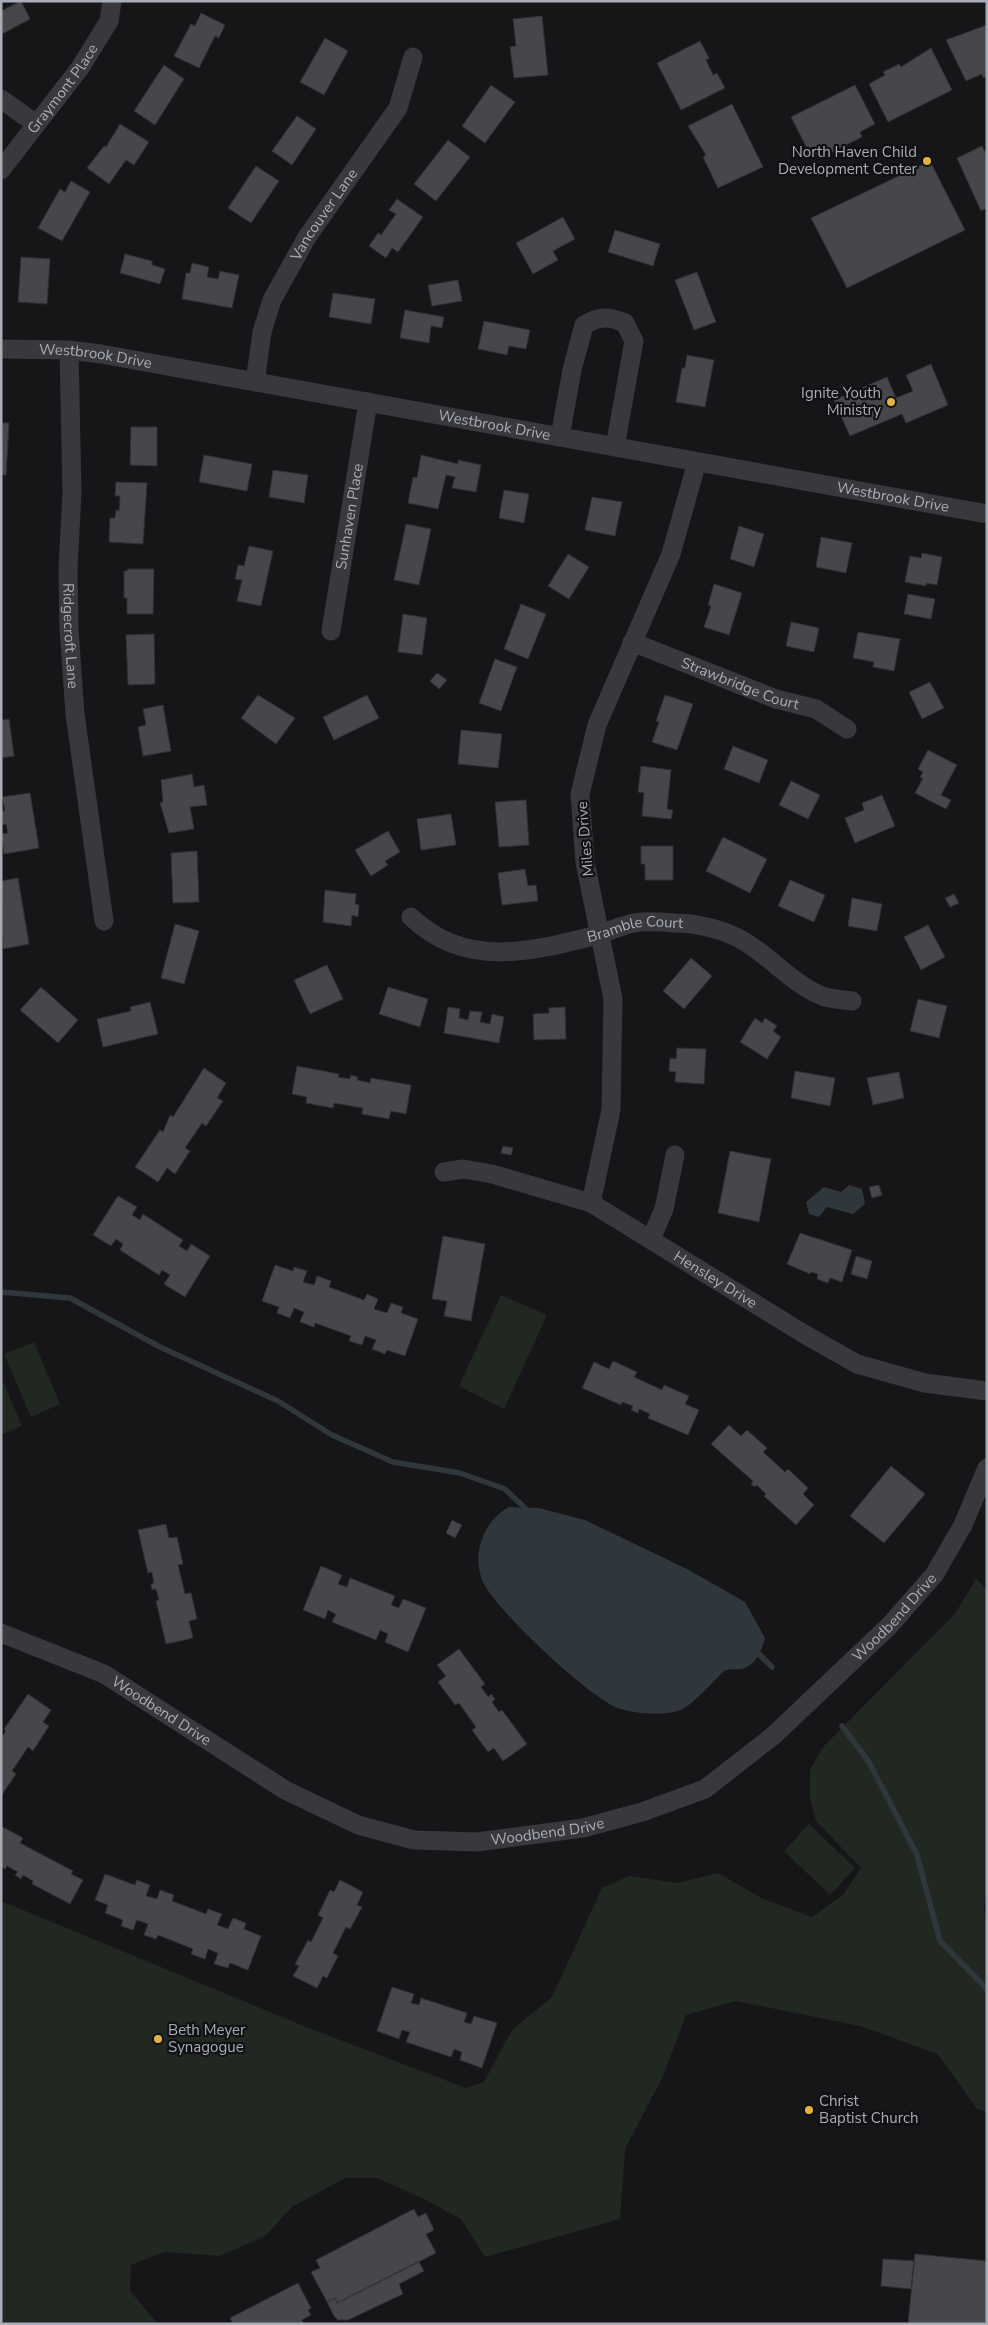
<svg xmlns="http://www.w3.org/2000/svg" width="988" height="2325" font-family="'Nunito Sans',sans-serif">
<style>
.green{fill:#212822}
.water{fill:#2f373d}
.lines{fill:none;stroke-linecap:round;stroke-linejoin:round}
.stream{stroke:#2f373d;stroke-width:5.5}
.building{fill:#46464b;stroke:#313134}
.minor{stroke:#38383d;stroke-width:19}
.poi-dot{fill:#e5b242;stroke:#111113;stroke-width:2}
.labels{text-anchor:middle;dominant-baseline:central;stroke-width:4.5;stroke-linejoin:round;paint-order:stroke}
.street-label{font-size:15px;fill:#a9adb7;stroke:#111113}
.poi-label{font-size:15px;fill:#a9adb7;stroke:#111113;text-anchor:end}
</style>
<rect width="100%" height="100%" fill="#161618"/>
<path class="green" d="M501 1295 547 1315 504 1409 459 1386Z
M34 1342 60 1404 31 1417 4 1354Z
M1 1377 22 1426 1 1435Z
M976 1579 987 1589V1881L984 1907 987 1937V2112L977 2109 938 2054 860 2026 736 2001 686 2015 663 2076 625 2149 620 2219 485 2257 461 2219 426 2200 377 2178H345L292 2207 265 2236 220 2256 164 2252 131 2265 130 2291 158 2324H1V1901L306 2027 466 2088 484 2082 512 2030 552 1997 602 1888 629 1876 677 1883 718 1873 763 1899 812 1917 843 1895 861 1868 816 1821 810 1798V1770L823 1747 954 1615Z
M809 1824 855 1868 830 1895 784 1851Z"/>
<path class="water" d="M849 1185 862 1189 865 1204 853 1214 827 1207 819 1217 809 1214 806 1202 824 1187 841 1192Z
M509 1507 539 1508 585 1520 689 1570 745 1602 765 1638C762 1649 757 1663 745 1668 738 1671 729 1667 723 1672 714 1681 691 1706 681 1710 664 1716 639 1714 621 1709 593 1702 495 1609 483 1582 471 1555 483 1521 509 1507Z"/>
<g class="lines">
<path class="stream" d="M1 1292 70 1298 160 1347 278 1401 332 1435 393 1462 460 1473 505 1489 527 1510
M754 1649 772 1667
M842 1726 869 1762 917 1855 940 1941 987 1989"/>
</g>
<path class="building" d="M21 1 30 19 4 33H1V11Z
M201 13 225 25 219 38 215 36 199 68 174 56 191 24 195 26Z
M542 16 548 75 514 78 510 47 516 46 513 19Z
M987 25V76L983 78 982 74 966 81 946 40Z
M325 38 348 51 324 95 300 82Z
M700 41 709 58 706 60 713 75 717 73 725 88 681 110 657 63Z
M931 48 952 90 888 122 869 84 885 75 883 72 899 64 901 67Z
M164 65 184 79 155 125 134 111Z
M491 85 515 102 485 143 462 126Z
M855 85 875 124 860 132 862 137 830 153 828 150 812 158 791 117Z
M732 104 763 167 718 188 703 157 706 155 688 126Z
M297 116 316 129 292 165 272 151Z
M120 124 149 142 134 165 126 160 109 184 87 168 104 146 106 147Z
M448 140 470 157 436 201 414 184Z
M982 146 987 155V208L981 211 957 158Z
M930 161 965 230 847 288 811 218Z
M256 166 279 181 251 223 228 208Z
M71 181 90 192 62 241 38 228 60 189 65 192Z
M397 199 423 217 398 252 392 248 386 258 369 246 378 233 381 235 396 214 389 210Z
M563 217 575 239 553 251 558 260 533 274 516 243Z
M615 230 660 244 653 266 608 252Z
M125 254 152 261V265L165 269 160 284 120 273Z
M21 257 50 259 47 304 18 302Z
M192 263 209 267 207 277 218 279 220 271 239 275 232 308 182 299 186 273H190Z
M697 272 716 322 694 330 675 280Z
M458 280 462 301 432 306 428 285Z
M333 293 375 299 371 324 329 317Z
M405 310 444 317 442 328 431 326 429 343 400 338Z
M484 321 530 330 526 349 509 346 507 355 478 349Z
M687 355 714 360 705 407 676 402 682 368H685Z
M931 364 948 405 906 423 902 414 850 436 834 400 887 377 896 398 913 391 906 375Z
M1 423H9L6 475H1Z
M131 427H157V466L130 465Z
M204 455 252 464 247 491 199 482Z
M421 455 458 464V460L481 465 476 492 452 488 455 477 446 475 438 509 408 503 413 477 417 478Z
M273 470 308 475 304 503 269 497Z
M116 482 147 483 143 544 109 542 110 518H115L116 510 119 511 120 496H115Z
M504 490 529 494 524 523 499 518Z
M592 497 622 502 615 536 585 530Z
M406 524 431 529 419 585 394 580Z
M739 526 764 534 754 567 730 559Z
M821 537 852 543 846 573 816 567Z
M249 546 273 551 261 606 237 601 242 580 235 579 238 565 244 566Z
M922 553 942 557 937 585 926 583V586L905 582 910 556 921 558Z
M568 554 589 567 569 599 548 586Z
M128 569H154L153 614H127V598H124V571H127Z
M714 584 742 593 729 635 704 627 711 606 708 605Z
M908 594 935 599 931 619 904 614Z
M521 604 546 614 528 659 504 649Z
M403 614 427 618 422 655 398 652Z
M791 622 819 628 814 652 786 646Z
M858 632 900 639 894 671 873 667 874 662 853 658Z
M154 634 155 684 128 685 126 635Z
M495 659 517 667 501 711 479 703Z
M437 673 447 680 439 689 430 681Z
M930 682 944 708 922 719 909 692Z
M258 695 295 718 276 744 241 718Z
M367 695 379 718 334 740 323 717Z
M665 695 693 704 677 750 652 742 659 722 656 721Z
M163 705 171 751 143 756 138 727 146 725 143 709Z
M9 719 14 756 1 758V720Z
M461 730 502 734 498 768 458 764Z
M733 746 768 760 759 783 724 769Z
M928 750 957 765 941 795 951 800 946 809 915 793 923 778 920 777 923 772 918 769Z
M641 766 671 770 667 809 673 810 671 819 642 816 644 793 638 792Z
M192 774 194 787 204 785 207 805 190 807 194 829 169 833 160 803 163 802 161 780Z
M791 781 820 795 808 819 779 805Z
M30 793 39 848 4 854 1 834 8 833 6 824 1 825V811H5L2 797Z
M882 795 895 826 855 843 845 818 864 810 862 803Z
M526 800 529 845 499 847 495 802Z
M451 814 456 845 421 850 417 819Z
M388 831 400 852 385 861 388 865 371 876 355 850Z
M723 837 767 859 750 893 706 871Z
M641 846H673V880H645V864H641Z
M197 851 199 902 173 903 171 853Z
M525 869 528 886 536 885 538 901 502 905 498 873Z
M18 878 29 944 3 949 1 881Z
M790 880 825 895 814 922 778 906Z
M325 890 356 894 355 904 359 905 358 917 352 915 351 926 323 922Z
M954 894 959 903 950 907 945 898Z
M852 898 882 904 877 931 848 926Z
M175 924 199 931 184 984 161 978Z
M928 925 945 957 921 970 904 937Z
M691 958 712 976 684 1009 663 991Z
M327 965 343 999 310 1014 294 980Z
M41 987 78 1020 58 1043 20 1010Z
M388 987 428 999 420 1027 379 1014Z
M918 999 947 1006 939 1038 910 1031Z
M150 1002 158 1034 103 1047 97 1019 131 1011 130 1007Z
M448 1007 460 1009 459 1018 468 1020 470 1011 482 1012 480 1022 490 1024 492 1014 504 1017 499 1043 444 1033Z
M565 1007 566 1039 534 1040 533 1014 549 1013V1008Z
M755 1018 762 1023 765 1018 777 1026 773 1031 781 1037 767 1059 740 1042Z
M677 1048 706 1049 704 1084 675 1082 676 1072 669 1071 670 1058 676 1059Z
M297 1066 339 1074 338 1077 350 1079 351 1075 358 1077 357 1080 370 1083 371 1078 411 1085 406 1114 391 1111 389 1119 362 1114 363 1108 334 1103 333 1108 306 1103 307 1097 292 1094Z
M204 1068 226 1083 217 1098 223 1101 206 1126 202 1123 185 1148 190 1151 175 1174 167 1168 158 1182 135 1167 160 1130 163 1132 170 1115 173 1117Z
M795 1071 835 1078 830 1106 791 1098Z
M899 1072 904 1098 873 1105 867 1078Z
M503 1146 513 1148 511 1155 501 1153Z
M730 1151 771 1159 759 1222 718 1213Z
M879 1185 882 1195 872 1198 869 1187Z
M118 1196 137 1207 132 1215 140 1220 143 1214 183 1240 179 1246 187 1251 191 1244 210 1256 185 1297 164 1284 170 1275 162 1270 159 1275 120 1250 123 1244 116 1239 111 1246 93 1235Z
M800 1233 852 1250 842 1282 830 1278 828 1283 817 1279 818 1274 811 1272 810 1274 787 1264Z
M443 1236 485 1244 471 1321 444 1316 447 1301 432 1299Z
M856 1256 872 1261 867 1279 851 1274Z
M275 1265 293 1271 294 1267 307 1271 303 1282 314 1285 317 1276 331 1281 329 1287 364 1300 367 1294 378 1299 374 1309 387 1313 391 1303 403 1307 401 1313 418 1319 405 1356 387 1350 385 1354 372 1349 376 1340 365 1336 362 1345 349 1341 351 1336 315 1323 314 1327 300 1322 304 1312 294 1308 290 1318 277 1313 279 1307 262 1301Z
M613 1361 637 1372 634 1377 662 1390 664 1385 689 1396 685 1404 699 1410 688 1435 648 1418 650 1414 639 1409 638 1413 631 1410 633 1406 622 1402 621 1405 582 1388 594 1362 609 1369Z
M729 1425 741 1436 747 1430 767 1448 763 1452 785 1472 788 1469 808 1488 803 1494 814 1505 796 1525 764 1496 766 1494 757 1485 755 1487 751 1484 753 1481 711 1444Z
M891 1466 925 1494 884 1543 850 1516Z
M452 1520 462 1525 455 1538 446 1533Z
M166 1524 169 1538 177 1537 183 1564 178 1565 185 1594 191 1593 197 1619 189 1621 193 1638 166 1644 156 1601 159 1600 156 1589 152 1590 151 1584 154 1583 152 1572 148 1573 138 1530Z
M321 1566 342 1575 338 1584 347 1587 350 1578 395 1596 391 1605 399 1608 403 1599 426 1608 408 1652 385 1642 388 1634 380 1630 376 1640 332 1622 336 1614 328 1610 325 1619 303 1610Z
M459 1649 485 1684 481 1687 488 1697 491 1694 495 1699 492 1702 499 1712 502 1710 527 1744 503 1761 494 1748 488 1752 472 1730 476 1727 459 1703 455 1705 438 1682 446 1676 437 1665Z
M28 1694 51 1710 43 1722 49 1726 33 1751 28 1747 12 1771 16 1774 1 1796V1738L6 1731 4 1729Z
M1 1826 23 1838 20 1843 73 1871 71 1874 83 1880 70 1904 32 1884 33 1881 23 1875 21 1879 15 1875 18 1872 7 1866 5 1869 1 1867Z
M105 1874 135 1885 137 1880 150 1885 146 1896 157 1899 160 1890 174 1895 172 1901 206 1914 208 1909 222 1914 217 1925 228 1929 233 1918 246 1923 244 1929 261 1936 248 1970 230 1963 228 1968 214 1964 218 1953 208 1949 205 1959 191 1954 193 1949 158 1935 156 1939 144 1935 148 1924 137 1920 133 1930 121 1926 123 1920 105 1913 108 1905 95 1900Z
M340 1880 363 1892 357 1905 362 1907 350 1929 346 1927 333 1953 338 1956 327 1978 323 1976 317 1988 293 1976 299 1966 295 1964 308 1940 311 1942 323 1918 318 1915 330 1890 334 1892Z
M392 1987 414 1994 411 2003 419 2005 421 1998 467 2013 464 2022 471 2024 474 2016 497 2023 482 2068 460 2060 462 2052 454 2049 451 2057 406 2042 410 2032 402 2030 399 2039 377 2031Z
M414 2209 418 2217 426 2213 434 2230 426 2234 436 2253 337 2303 335 2298 327 2302 311 2272 320 2268 316 2260Z
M915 2254 987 2261V2324H908Z
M883 2259 914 2261 911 2289 881 2286Z
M419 2262 424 2271 399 2284 403 2294 348 2320H338L334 2316 327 2302 335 2298 337 2303Z
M298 2283 311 2308 308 2310 311 2315 302 2320 304 2324H233L230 2318Z"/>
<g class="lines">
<g class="minor">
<path d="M1 99 36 124"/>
<path id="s1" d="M1 170 80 68 109 21 112 1"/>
<path id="s2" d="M1 349 69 350 101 354 987 514"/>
<path id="s3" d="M69 350 72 493 68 569 69 629 75 714 104 921"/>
<path id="s4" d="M255 382 262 332 272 300 307 237 398 108 413 57"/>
<path d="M560 437 572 370 584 325C599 316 609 316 625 323L634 341 615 447"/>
<path id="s5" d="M331 631 368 402"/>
<path id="s6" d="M632 642 776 699 816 709 847 729"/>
<path id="s7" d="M411 917C465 969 531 952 597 935 611 931 626 923 641 922 652 921 664 922 675 923 693 923 717 928 734 936 767 951 791 985 825 997 833 999 843 1000 852 1001"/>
<path id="s8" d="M444 1172 463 1169 492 1174 591 1203 804 1334 857 1364 925 1383 987 1391"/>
<path d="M591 1203 611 1110 613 999 585 862 580 794 597 725 671 554 697 462"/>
<path d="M651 1239 664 1209 675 1155"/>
<path id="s9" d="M1 1633 104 1674 285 1790 358 1825 414 1840 477 1842 583 1828 642 1812 705 1789 773 1736 889 1626 934 1575 963 1525 987 1468"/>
</g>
</g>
<g class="poi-dot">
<circle cx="927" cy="161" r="5"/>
<circle cx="891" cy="402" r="5"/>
<circle cx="158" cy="2039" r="5"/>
<circle cx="809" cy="2110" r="5"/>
</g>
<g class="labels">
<g class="street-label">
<text stroke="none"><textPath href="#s1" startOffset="102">Graymont Place</textPath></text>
<text stroke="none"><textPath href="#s4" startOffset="184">Vancouver Lane</textPath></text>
<text stroke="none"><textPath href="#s2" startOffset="95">Westbrook Drive</textPath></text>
<text stroke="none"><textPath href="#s2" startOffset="500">Westbrook Drive</textPath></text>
<text stroke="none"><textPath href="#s2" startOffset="905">Westbrook Drive</textPath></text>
<text stroke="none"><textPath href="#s5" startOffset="116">Sunhaven Place</textPath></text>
<text stroke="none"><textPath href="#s3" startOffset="286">Ridgecroft Lane</textPath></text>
<text stroke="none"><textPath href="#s6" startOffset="116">Strawbridge Court</textPath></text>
<text transform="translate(585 839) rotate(-95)">Miles Drive</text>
<text stroke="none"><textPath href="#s7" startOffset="236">Bramble Court</textPath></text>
<text stroke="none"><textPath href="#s8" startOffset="298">Hensley Drive</textPath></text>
<text stroke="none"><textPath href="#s9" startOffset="1019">Woodbend Drive</textPath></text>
<text stroke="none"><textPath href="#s9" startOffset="179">Woodbend Drive</textPath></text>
<text stroke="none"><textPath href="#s9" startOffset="599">Woodbend Drive</textPath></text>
</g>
<g class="poi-label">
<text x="917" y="152">North Haven Child<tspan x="917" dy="17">Development Center</tspan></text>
<text x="881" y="393">Ignite Youth<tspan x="881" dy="17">Ministry</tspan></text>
<text x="168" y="2030" text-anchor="start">Beth Meyer<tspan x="168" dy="17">Synagogue</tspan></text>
<text x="819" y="2101" text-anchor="start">Christ<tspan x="819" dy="17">Baptist Church</tspan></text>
</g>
</g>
<rect width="988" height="2325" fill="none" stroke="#a9adb7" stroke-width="5"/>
</svg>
